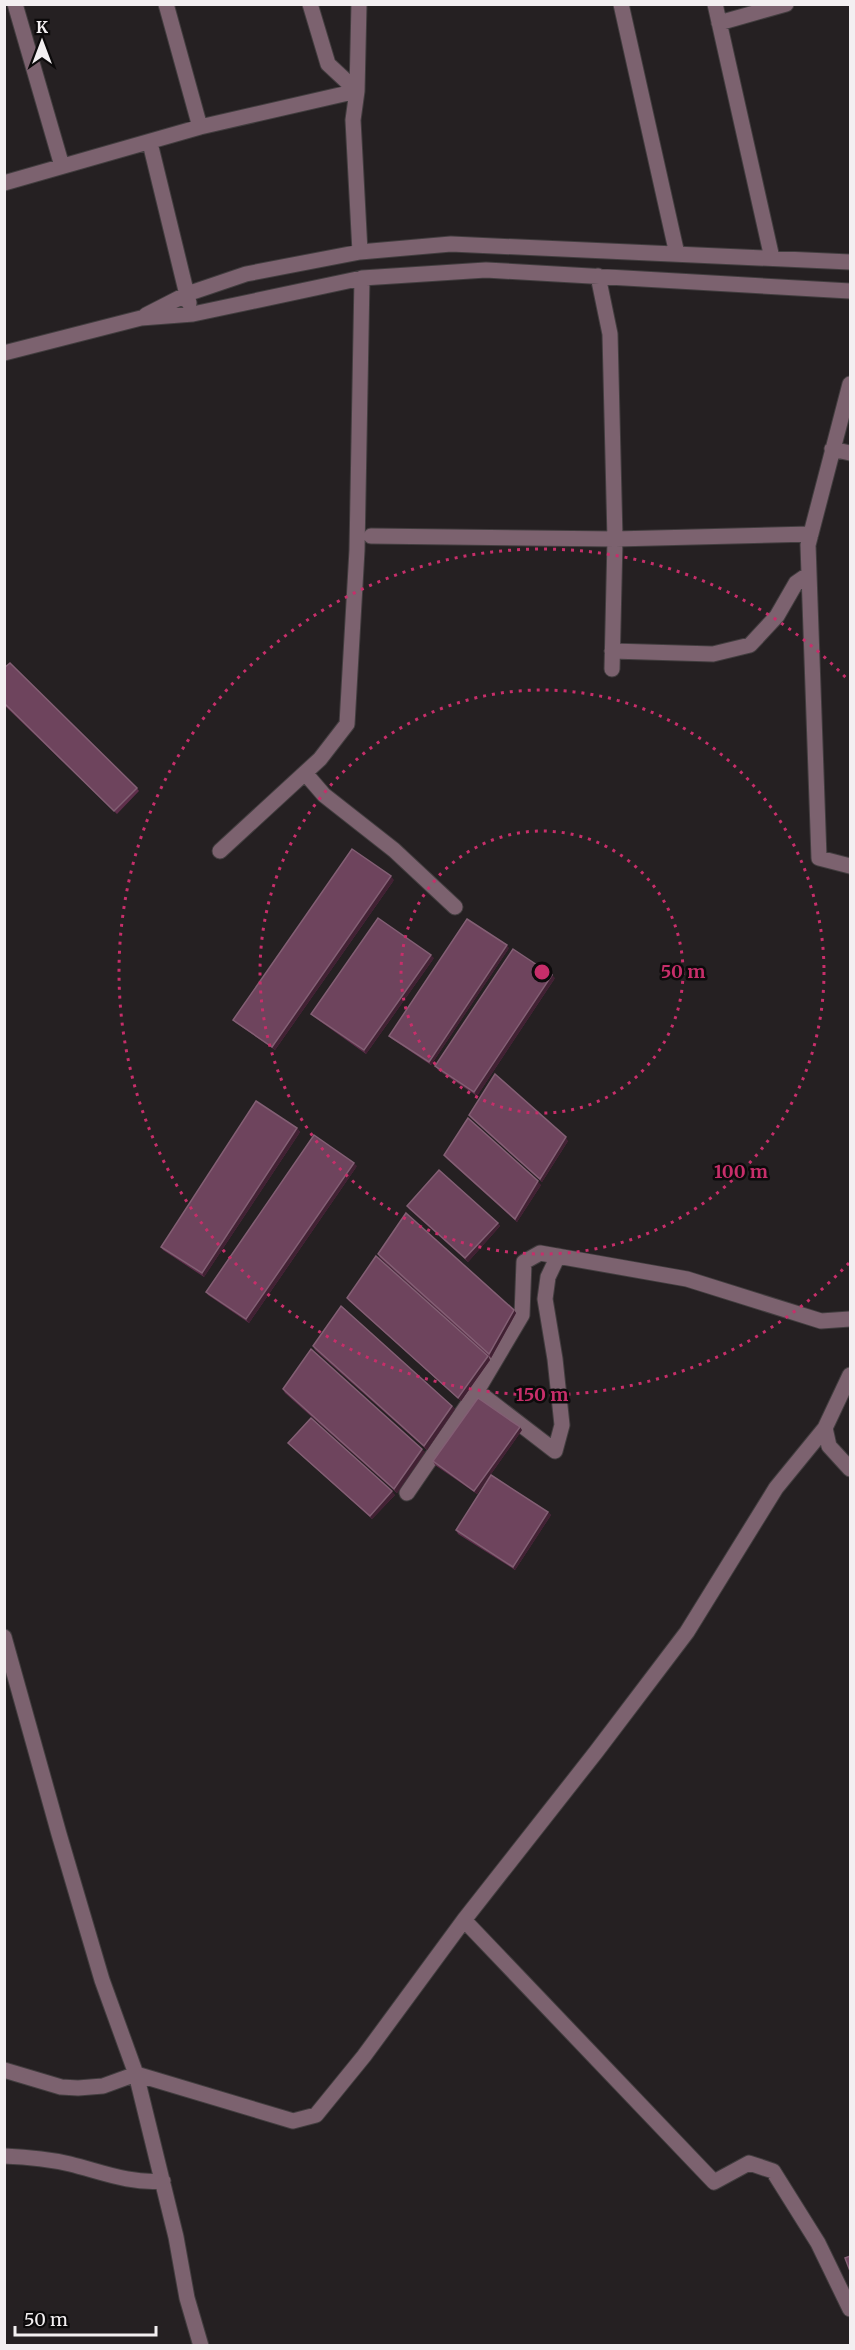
<svg xmlns="http://www.w3.org/2000/svg" width="855" height="2350" font-family="Merriweather,serif">
<style>
.lines{fill:none;stroke-linecap:round;stroke-linejoin:round}
.minor-casing{stroke:#423d3f;stroke-width:17}
.minor{stroke:#7c626f;stroke-width:15}
.wall{fill:#5e2f4b}
.shaded-wall{fill:#412133}
.building{fill:#6e445d;stroke:#835f74;stroke-width:1.5}
.ring{fill:none;stroke:#c72e6a;stroke-width:3;stroke-dasharray:3 6}
.centre{fill:#c72e6a;stroke:#0c0a0b;stroke-width:3}
.ring-label{font-size:18px;text-anchor:middle;font-weight:bold;fill:#c72e6a;stroke:#0c0a0b;stroke-width:5;stroke-linejoin:round;paint-order:stroke}
</style>
<rect width="100%" height="100%" fill="#252022"/>
<g class="lines">
<defs>
<path id="minor" d="M15 4 62 166
M166 4 200 127
M310 4 328 64 357 91 353 120 360 252
M621 4 677 254
M715 4 772 258
M719 23 786 4
M150 143 189 303
M4 183 200 127 357 91 359 4
M598 276 610 334 615 539 612 669
M146 315 187 294 246 274 360 252 451 244 850 262
M4 353 141 318 193 314 362 278 486 270 850 291
M850 384 808 545 819 858 850 866
M832 449 850 453
M371 536 615 539 811 534
M612 651 713 654 750 645 777 616 796 583 809 574
M305 773 324 795 394 850 455 907
M220 851 320 759 347 724 357 550 362 278
M850 1375 825 1428 829 1446 850 1469
M477 1391 555 1451 562 1425 555 1359 545 1299 548 1277 558 1256
M407 1493 477 1391 522 1315 524 1262 540 1253 687 1279 821 1321 850 1319
M4 1637 59 1834 102 1980 136 2074 176 2237 187 2298 201 2346
M464 1920 596 1752 687 1632 776 1488 825 1428
M4 2070 61 2087 78 2088 103 2086 136 2074 293 2121 316 2115 364 2056 464 1920 714 2182 749 2163 773 2171 818 2243 850 2309
M4 2156C27 2157 49 2159 70 2164 102 2172 130 2184 163 2181"/>
</defs>
<use href="#minor" class="minor-casing"/>
<use href="#minor" class="minor"/>
</g>
<path class="wall" d="M4 668 137 788 139 791 117 814 4 705Z
M394 880 275 1050 236 1023 233 1020Z
M509 948 431 1065 392 1039 389 1036Z
M434 958 366 1054 314 1017 311 1014Z
M555 978 477 1096 438 1070 435 1066Z
M469 1115 568 1141 542 1182 472 1119Z
M297 1128 300 1132 204 1277 163 1250 161 1247Z
M444 1155 541 1185 517 1222 447 1159Z
M357 1166 249 1323 208 1295 206 1292Z
M407 1206 498 1223 500 1226 468 1262 409 1209Z
M378 1254 514 1310 516 1313 491 1358 380 1258Z
M347 1298 488 1356 490 1360 461 1401 349 1301Z
M313 1346 452 1406 455 1409 427 1450 315 1350Z
M283 1389 425 1452 397 1493 285 1393Z
M522 1430 477 1494 435 1465 433 1461Z
M288 1443 395 1495 372 1519 291 1446Z
M548 1512 551 1515 515 1570 458 1534 456 1530Z"/>
<path class="shaded-wall" d="M391 876 394 880 275 1050 272 1047Z
M507 945 509 948 431 1065 429 1062Z
M431 955 434 958 366 1054 364 1050Z
M552 975 555 978 477 1096 474 1092Z
M297 1128 300 1132 204 1277 202 1273Z
M566 1137 568 1141 542 1182 540 1179Z
M354 1163 357 1166 249 1323 246 1319Z
M538 1181 541 1185 517 1222 515 1219Z
M498 1223 500 1226 468 1262 465 1258Z
M514 1310 516 1313 491 1358 489 1354Z
M488 1356 490 1360 461 1401 458 1398Z
M452 1406 455 1409 427 1450 424 1446Z
M520 1427 522 1430 477 1494 474 1491Z
M422 1449 425 1452 397 1493 394 1489Z
M392 1491 395 1495 372 1519 370 1516Z
M548 1512 551 1515 515 1570 513 1567Z"/>
<path class="building" d="M10 663 137 788 114 811 4 703V668Z
M352 849 391 876 272 1047 233 1020Z
M378 918 431 955 364 1050 311 1014Z
M467 919 507 945 429 1062 389 1036Z
M513 949 552 975 474 1092 435 1066Z
M495 1074 566 1137 540 1179 469 1115Z
M256 1101 297 1128 202 1273 161 1247Z
M468 1118 538 1181 515 1219 444 1155Z
M314 1135 354 1163 246 1319 206 1292Z
M439 1170 498 1223 465 1258 407 1206Z
M406 1213 514 1310 489 1354 378 1254Z
M376 1256 488 1356 458 1398 347 1298Z
M341 1306 452 1406 424 1446 313 1346Z
M311 1349 422 1449 394 1489 283 1389Z
M478 1398 520 1427 474 1491 433 1461Z
M311 1418 392 1491 370 1516 288 1443Z
M491 1475 548 1512 513 1567 456 1530Z
M850 2256V2271L845 2258Z"/>
<g class="ring">
<circle cx="542" cy="972" r="141"/>
<circle cx="542" cy="972" r="282"/>
<path d="M849 1263A423 423 0 1 1 849 681"/>
</g>
<circle cx="542" cy="972" r="9" class="centre"/>
<g class="ring-label">
<text x="683" y="978">50 m</text>
<text x="741" y="1178">100 m</text>
<text x="542" y="1401">150 m</text>
</g>
<rect width="855" height="2350" fill="none" stroke="#f3eff1" stroke-width="12"/>
<g transform="translate(42 42)" stroke="#0c0a0b" stroke-width="4.5" paint-order="stroke">
<path d="M0-4.5L10 22L0 15L-10 22Z" fill="#f3eff1"/>
<text y="-9" font-size="16" font-weight="bold" text-anchor="middle" fill="#f3eff1">K</text>
</g>
<path d="M15 2326v9h141v-9" fill="none" stroke="#f3eff1" stroke-width="3"/>
<text x="24" y="2326" font-size="18" fill="#f3eff1" stroke="#0c0a0b" stroke-width="4.5" paint-order="stroke">50 m</text>
</svg>
